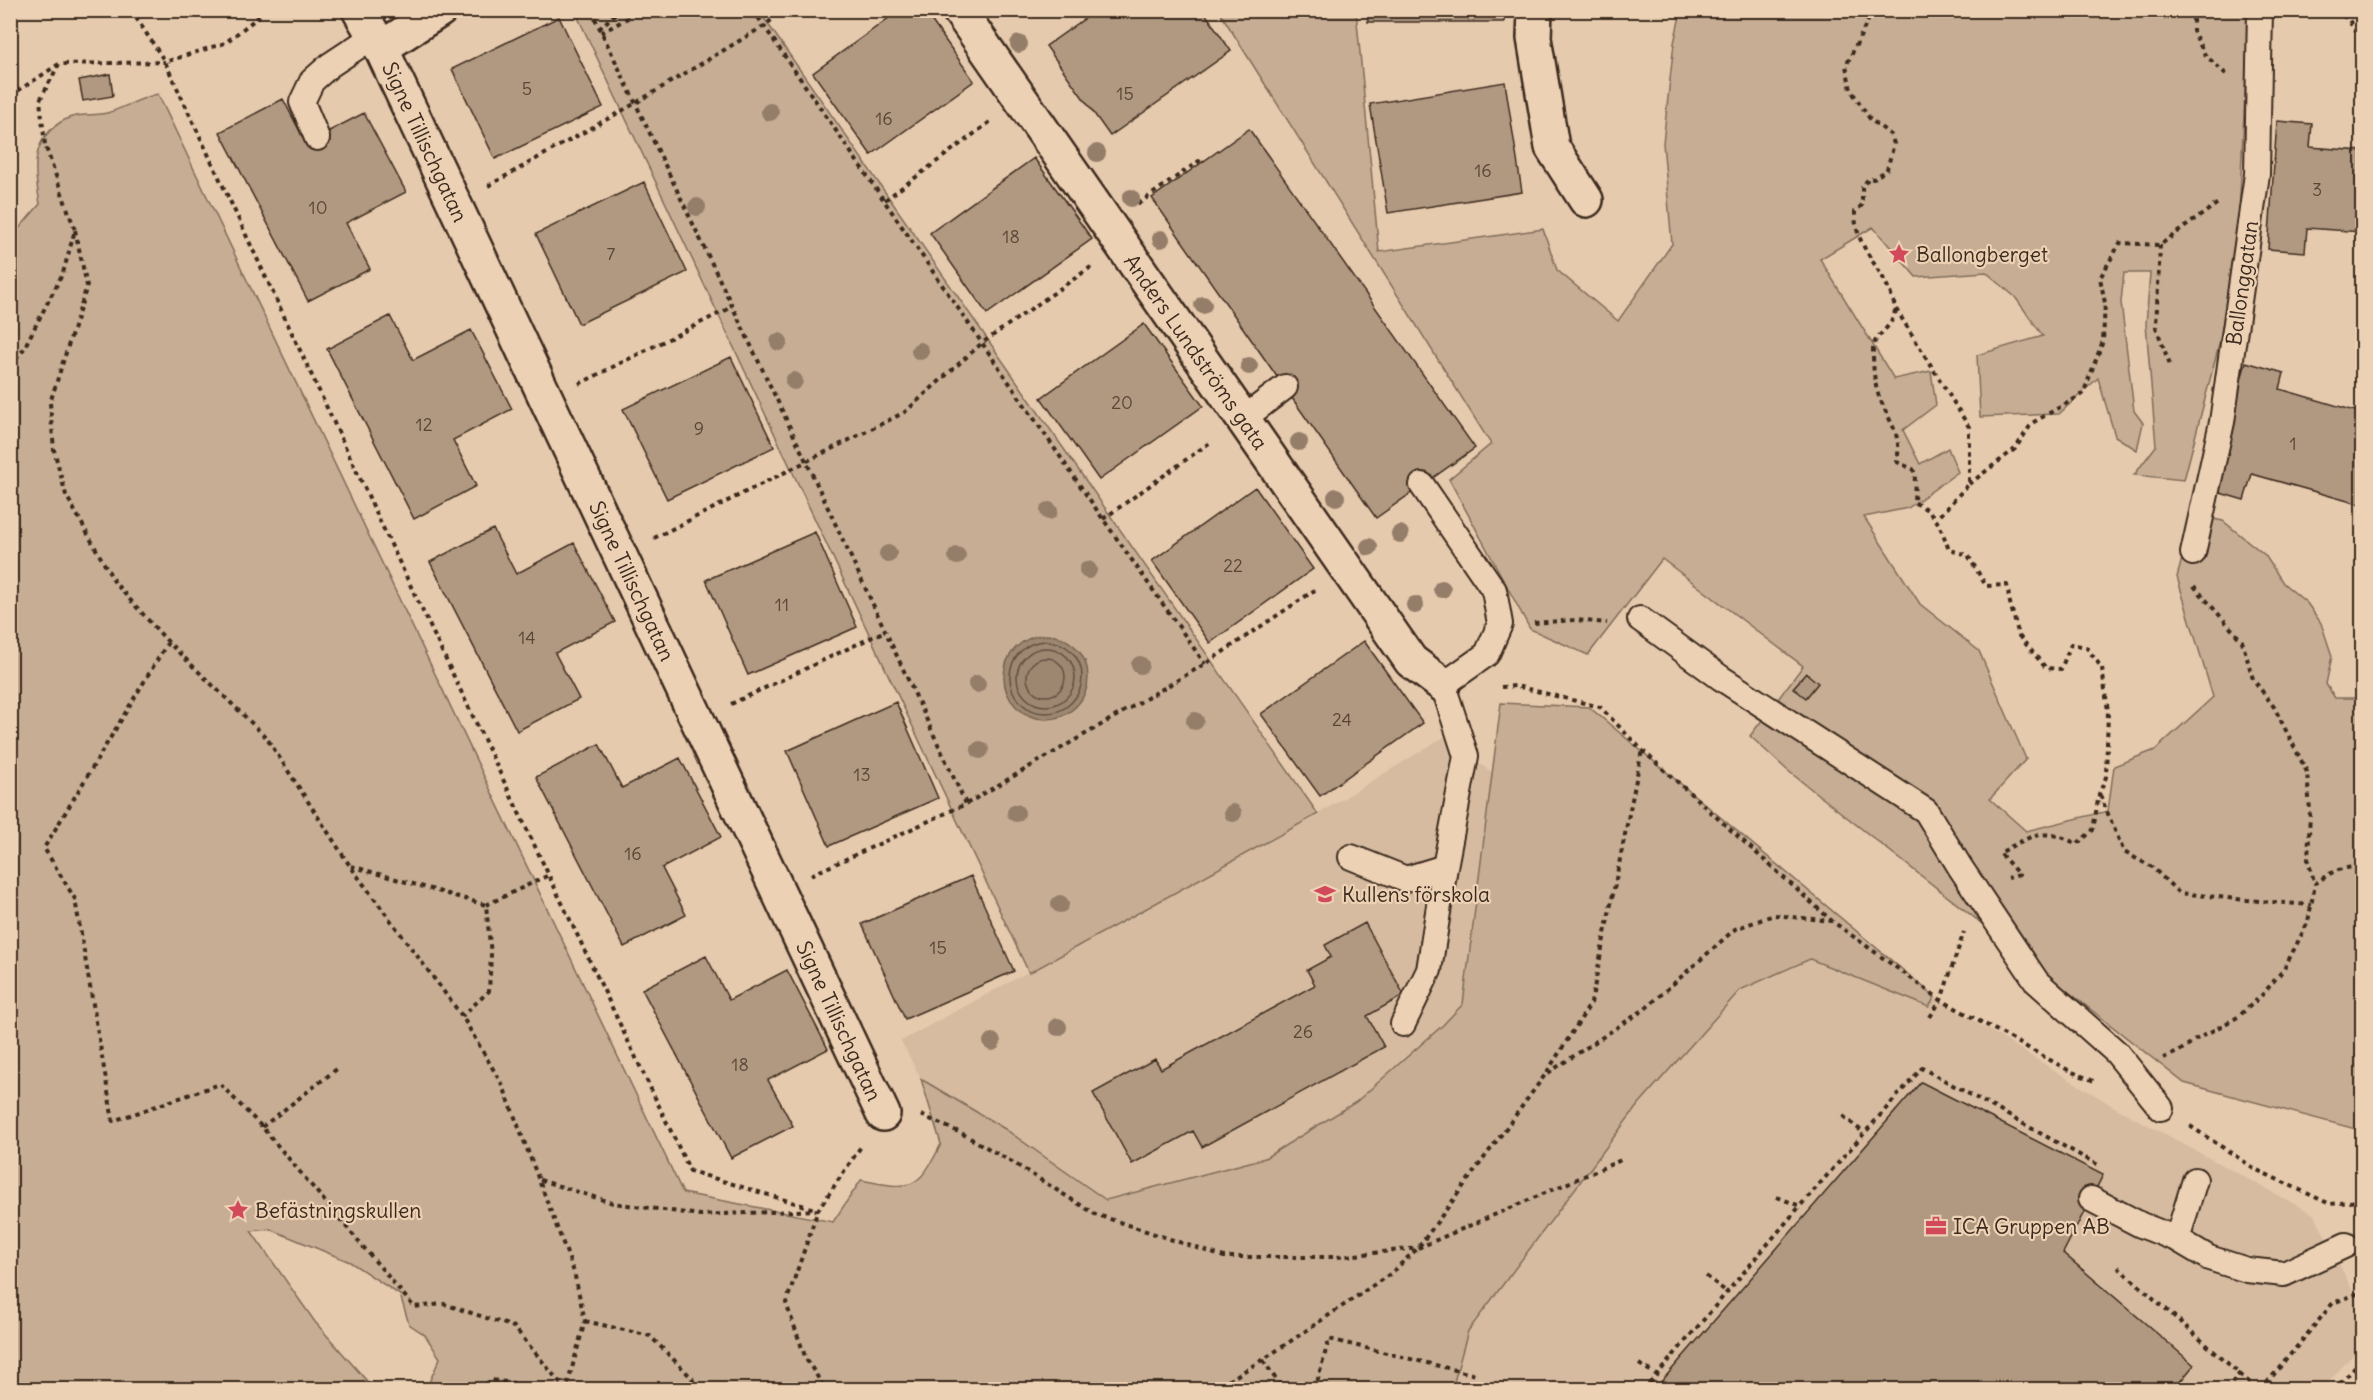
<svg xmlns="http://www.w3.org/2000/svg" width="2373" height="1400" font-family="Delius,sans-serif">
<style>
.built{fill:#d6bba0}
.green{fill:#c6ad94;stroke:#806c59;stroke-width:1.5}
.water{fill:#9d8771;stroke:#766250;stroke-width:1.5}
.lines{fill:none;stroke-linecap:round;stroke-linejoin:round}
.shore{stroke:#624f3f;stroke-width:1.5}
.building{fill:#b19981;stroke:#3b2a1e;stroke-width:1.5}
.service-casing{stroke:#3b2a1e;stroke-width:28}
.minor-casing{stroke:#3b2a1e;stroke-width:38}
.path{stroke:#3b2a1e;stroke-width:4;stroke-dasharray:4.5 4.5;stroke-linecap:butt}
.service{stroke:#edd1b4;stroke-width:24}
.minor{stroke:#edd1b4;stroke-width:33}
.tree{fill:#947d69}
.labels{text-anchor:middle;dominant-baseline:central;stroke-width:4.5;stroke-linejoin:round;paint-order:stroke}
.number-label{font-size:18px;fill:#584637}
.street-label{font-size:21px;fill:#3b2a1e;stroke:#edd1b4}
.poi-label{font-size:21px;fill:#3b2a1e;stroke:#edd1b4;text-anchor:start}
</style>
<rect width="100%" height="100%" fill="#e6caae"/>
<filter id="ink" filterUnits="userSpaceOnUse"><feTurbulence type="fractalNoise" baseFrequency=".0167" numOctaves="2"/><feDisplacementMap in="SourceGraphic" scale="12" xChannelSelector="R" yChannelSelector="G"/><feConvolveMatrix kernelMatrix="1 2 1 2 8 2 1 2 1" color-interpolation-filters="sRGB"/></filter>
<g filter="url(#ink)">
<path class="built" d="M1444 737 1493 773 1463 1004 1443 1025 1356 1102 1265 1158 1106 1200 1005 1129 921 1079 901 1041 1318 814Z
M1810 959 1928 1007 1935 997 2116 1108 2315 1215 2362 1310V1345L2322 1389 1452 1390 1468 1331 1638 1105 1740 990Z"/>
<path class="green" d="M575 11H759L1318 814 1029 973Z
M1219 11H1356L1379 252 1543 229 1557 270 1618 321 1672 244 1663 143 1674 43 1681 11H2249L2239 216 2220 341 2184 480 2134 475 2156 446 2146 324 2150 273H2124L2121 302 2134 411 2143 423 2137 450 2115 436 2098 378 2059 414 1980 417 1977 355 2043 336 2015 297 1986 272 1916 277 1873 227 1820 259 1894 379 1931 371 1936 405 1903 430 1920 464 1948 448 1958 472 1908 508 1864 517 1920 604 1979 651 2026 759 1990 799 2026 831 2108 811 2114 766 2155 750 2213 697 2177 577 2194 515 2223 521 2265 555 2283 583 2307 603 2321 623 2332 656 2326 684 2335 698H2360L2362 701V1126L2359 1130 2184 1083 1787 770 1750 736 1803 666 1662 559 1588 655 1530 629 1449 479 1491 444Z
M158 94 683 1193 833 1222 861 1180C911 1190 918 1191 941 1144L921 1079 1005 1129 1106 1200 1265 1158 1356 1102 1443 1025 1463 1004 1501 703 1589 707 1935 997 1929 1007 1810 959 1740 990 1638 1105 1468 1331 1452 1389H426L440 1358 425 1335 409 1324 400 1295 350 1262 270 1229 251 1231 315 1322 374 1389H11V232H16L40 204C34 169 29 139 66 119 77 113 94 116 107 113 124 108 140 98 158 94Z"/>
<path class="water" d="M1004 677a42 42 0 1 1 84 0a42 42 0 1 1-84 0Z"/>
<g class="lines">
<path class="shore" d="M1010 677a36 36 0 1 1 72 0a36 36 0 1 1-72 0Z
M1017 677a29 29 0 1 1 58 0a29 29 0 1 1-58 0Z
M1027 677a19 19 0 1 1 38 0a19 19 0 1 1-38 0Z"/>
</g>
<path class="building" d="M900 10H924L974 81 871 155 813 73Z
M1097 10H1203L1231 51 1110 136 1046 46Z
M1368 10H1504V22H1368Z
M559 17 603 107 495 159 452 69Z
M110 74 113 96 83 101 79 80Z
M1505 82 1522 192 1388 213 1370 104Z
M283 99 306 143 364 113 406 192 346 223 370 269 308 301 220 132Z
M2277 121 2312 124 2310 147 2362 151V232L2307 228 2305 252 2268 249Z
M1249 129 1475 448 1376 518 1152 198Z
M1034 158 1092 239 987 314 930 233Z
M644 182 687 272 579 324 536 234Z
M390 316 413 360 471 330 512 409 453 440 476 486 414 519 327 349Z
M1144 324 1203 406 1099 480 1041 398Z
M731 357 774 447 667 499 623 409Z
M2246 362 2284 373 2280 389 2362 413V505L2252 474 2244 500 2210 490Z
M1255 487 1313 569 1210 643 1152 561Z
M493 529 516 574 574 543 615 622 555 653 579 699 517 731 430 562Z
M815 532 857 627 748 675 706 580Z
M1364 641 1423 723 1320 796 1261 714Z
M1806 673 1818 683 1806 698 1793 688Z
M896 702 938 798 829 846 787 751Z
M599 744 622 788 680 758 721 837 662 868 686 915 624 947 536 777Z
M971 876 1014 971 905 1019 862 924Z
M1365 923 1404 995 1367 1016 1384 1047 1202 1147 1193 1131 1132 1164 1093 1093 1155 1059 1161 1069 1315 985 1307 970 1331 957 1325 945Z
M706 956 729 1000 787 970 828 1049 768 1080 793 1126 731 1158 642 989Z
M1921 1082 2103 1175 2063 1253 2194 1365 2173 1390H1654Z"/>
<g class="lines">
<defs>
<path id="service" d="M317 138 302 102 312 81 330 65 374 36
M1243 419 1285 387
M2193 553 2222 422 2257 174 2260 10
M1640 619 1721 678 1926 811 1960 867 2037 982 2116 1052 2161 1108
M1351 857 1406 879 1445 867
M1403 1024 1429 970 1445 867 1466 756 1443 685 1487 654 1500 624 1494 590 1422 485
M2195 1180 2177 1239 2209 1258 2247 1270 2284 1274 2346 1245
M2091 1199 2141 1225 2177 1239"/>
<path id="minor" d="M359 10 381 48 883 1114
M959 10 1411 661 1443 685
M1535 10 1534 38 1552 147 1586 200
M381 48 440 10"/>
</defs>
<use href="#service" class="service-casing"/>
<use href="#minor" class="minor-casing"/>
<path class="path" d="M131 10 165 62
M267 10 225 43 165 62 394 551 690 1171 818 1210 862 1145
M591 10 807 463 966 804
M753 10 1103 519 1205 664
M1873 10 1846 66 1851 90 1870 119 1891 135 1894 144 1887 169 1874 179 1869 178 1862 187V205L1855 212C1855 248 1880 264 1891 295 1892 299 1895 305 1895 308 1895 329 1872 334 1873 351 1873 367 1874 387 1881 401 1891 425 1902 435 1897 462L1913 469 1915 474 1914 503C1937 511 1941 529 1949 550L1968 555 1986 586 2007 585 2010 603 2019 636 2046 668 2061 669 2071 644 2086 647 2102 668 2108 711 2106 777 2099 794 2093 830 2077 844C2043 826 2030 836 2000 853L2019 875 2008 878
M2193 10V31L2205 55 2226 74
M2335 10 2349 20 2362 41
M599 29 619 10
M601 33 642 10
M10 96 59 64 165 62
M488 186 634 104 764 26 784 10
M885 200 990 122
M1138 204 1199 161 1201 164
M75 230 87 286 50 403 54 450 66 495 115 583 168 642 266 737 350 866 462 1016 503 1086 574 1272 585 1321 566 1390
M2160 245 2156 327 2171 368
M1896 309 1969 427V484L1937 518
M10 366 23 350 63 273 75 230 45 145 40 100 59 64
M579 384 732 307
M1969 484 2015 449 2032 423 2083 394 2103 341 2105 303 2100 278 2120 243 2160 245 2218 203
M1103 519 1212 441
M654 538 905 412 982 343 1091 267
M2194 586 2242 641 2253 679 2274 707 2307 772 2310 811 2308 861 2315 884
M1534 623 1575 620 1607 623
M168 642 44 848 75 899 113 1121 220 1084 262 1127 414 1307 444 1304 514 1327 566 1390
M1501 687 1516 686 1600 707 1642 750 1832 921 1941 1000 2070 1071 2094 1081
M731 704 885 631
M2100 795 2124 852 2152 867 2179 893 2247 900 2311 905
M351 866 486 905 491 955 489 991 462 1016
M811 875 966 804 1205 664 1315 590
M486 905 549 875
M1930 1017 1941 1000 1964 932
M2163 1058 2178 1052 2195 1040 2238 1017 2262 995 2284 969 2308 922 2315 884C2332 871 2340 867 2362 867
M1548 1073 1645 1009 1735 929 1774 915 1832 921
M921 1115 963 1134 1012 1162 1095 1214 1224 1257H1337L1418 1248 1621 1160
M1843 1116 1864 1133
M2190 1126 2257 1170 2330 1204 2359 1201 2362 1203
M262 1127 338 1068
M540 1180 613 1203 700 1215 818 1210 786 1303 806 1359 826 1390
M1777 1197 1800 1206
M2118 1267 2258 1390
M1706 1276 1728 1293
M585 1321 650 1336 692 1378 696 1390
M1263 1360 1283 1390
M1639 1364 1657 1375
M478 1390 491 1380 564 1390
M1213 1390 1267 1357 1390 1274 1418 1248 1545 1075 1591 1003 1642 750
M1315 1390 1329 1339 1476 1375
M1644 1390 1800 1206 1922 1068 2098 1165
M2226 1390 2240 1373
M2261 1390 2333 1303 2362 1292
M2334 1390 2362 1360
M2358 1390 2362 1385"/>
<use href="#service" class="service"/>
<use href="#minor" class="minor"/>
</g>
<g class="tree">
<circle cx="1019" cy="44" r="9"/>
<circle cx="770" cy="112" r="9"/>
<circle cx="1097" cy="153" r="9"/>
<circle cx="1131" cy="198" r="9"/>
<circle cx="697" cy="207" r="9"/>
<circle cx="1161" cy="239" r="9"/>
<circle cx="1203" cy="305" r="9"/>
<circle cx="779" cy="342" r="9"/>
<circle cx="920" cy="351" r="9"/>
<circle cx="1249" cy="366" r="9"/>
<circle cx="794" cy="381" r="9"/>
<circle cx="1299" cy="442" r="9"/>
<circle cx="1336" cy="497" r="9"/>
<circle cx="1049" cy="511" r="9"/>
<circle cx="1400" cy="534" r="9"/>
<circle cx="1369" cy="547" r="9"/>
<circle cx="888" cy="554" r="9"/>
<circle cx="957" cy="556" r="9"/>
<circle cx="1088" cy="570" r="9"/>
<circle cx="1442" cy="589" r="9"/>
<circle cx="1415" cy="605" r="9"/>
<circle cx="1140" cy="665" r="9"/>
<circle cx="977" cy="684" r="9"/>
<circle cx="1195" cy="721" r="9"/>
<circle cx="980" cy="750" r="9"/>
<circle cx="1016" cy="813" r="9"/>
<circle cx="1233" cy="813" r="9"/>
<circle cx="1060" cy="904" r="9"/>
<circle cx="1058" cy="1027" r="9"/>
<circle cx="992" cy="1042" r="9"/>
</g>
</g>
<defs>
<symbol id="sight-bare" viewBox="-9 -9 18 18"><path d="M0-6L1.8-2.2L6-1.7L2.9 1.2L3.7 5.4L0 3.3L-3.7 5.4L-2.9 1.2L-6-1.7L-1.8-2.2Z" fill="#d1495b" stroke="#edd1b4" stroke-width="2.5" paint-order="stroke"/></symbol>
<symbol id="school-bare" viewBox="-9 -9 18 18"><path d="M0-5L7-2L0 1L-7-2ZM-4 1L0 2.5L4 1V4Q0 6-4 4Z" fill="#d1495b" stroke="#edd1b4" stroke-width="2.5" paint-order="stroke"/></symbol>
<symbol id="office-bare" viewBox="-9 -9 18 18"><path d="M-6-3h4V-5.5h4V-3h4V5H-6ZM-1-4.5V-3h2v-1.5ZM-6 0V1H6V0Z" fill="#d1495b" stroke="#edd1b4" stroke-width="2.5" paint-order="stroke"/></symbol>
</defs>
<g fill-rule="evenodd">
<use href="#sight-bare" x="1884" y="239" width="30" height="30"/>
<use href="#school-bare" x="1310" y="879" width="30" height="30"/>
<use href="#sight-bare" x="223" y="1195" width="30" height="30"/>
<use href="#office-bare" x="1921" y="1211" width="30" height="30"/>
</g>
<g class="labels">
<g class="number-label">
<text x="527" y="88">5</text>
<text x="1125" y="93">15</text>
<text x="884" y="118">16</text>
<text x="1483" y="170">16</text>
<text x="2317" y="189">3</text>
<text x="318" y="207">10</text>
<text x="1011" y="236">18</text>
<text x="611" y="253">7</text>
<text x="1122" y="402">20</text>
<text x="424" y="424">12</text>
<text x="699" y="428">9</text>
<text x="2293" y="443">1</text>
<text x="1233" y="565">22</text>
<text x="782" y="604">11</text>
<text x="527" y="637">14</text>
<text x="1342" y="719">24</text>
<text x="862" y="774">13</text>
<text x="633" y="853">16</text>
<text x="938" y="947">15</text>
<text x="1303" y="1031">26</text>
<text x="740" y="1064">18</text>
</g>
<g class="street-label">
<text transform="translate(425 142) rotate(65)">Signe Tillischgatan</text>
<text transform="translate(2242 283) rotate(-82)">Ballonggatan</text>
<text transform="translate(1196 352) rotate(55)">Anders Lundströms gata</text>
<text transform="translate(632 581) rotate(65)">Signe Tillischgatan</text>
<text transform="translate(839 1021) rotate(65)">Signe Tillischgatan</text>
</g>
<g class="poi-label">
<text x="1916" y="254">Ballongberget</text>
<text x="1342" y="894">Kullens förskola</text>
<text x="255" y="1210">Befästningskullen</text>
<text x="1953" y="1226">ICA Gruppen AB</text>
</g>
</g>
<rect width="2373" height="1400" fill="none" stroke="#edd1b4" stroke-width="36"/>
<rect x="18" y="18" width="2337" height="1364" fill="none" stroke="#3b2a1e" stroke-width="2" filter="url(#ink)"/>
</svg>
